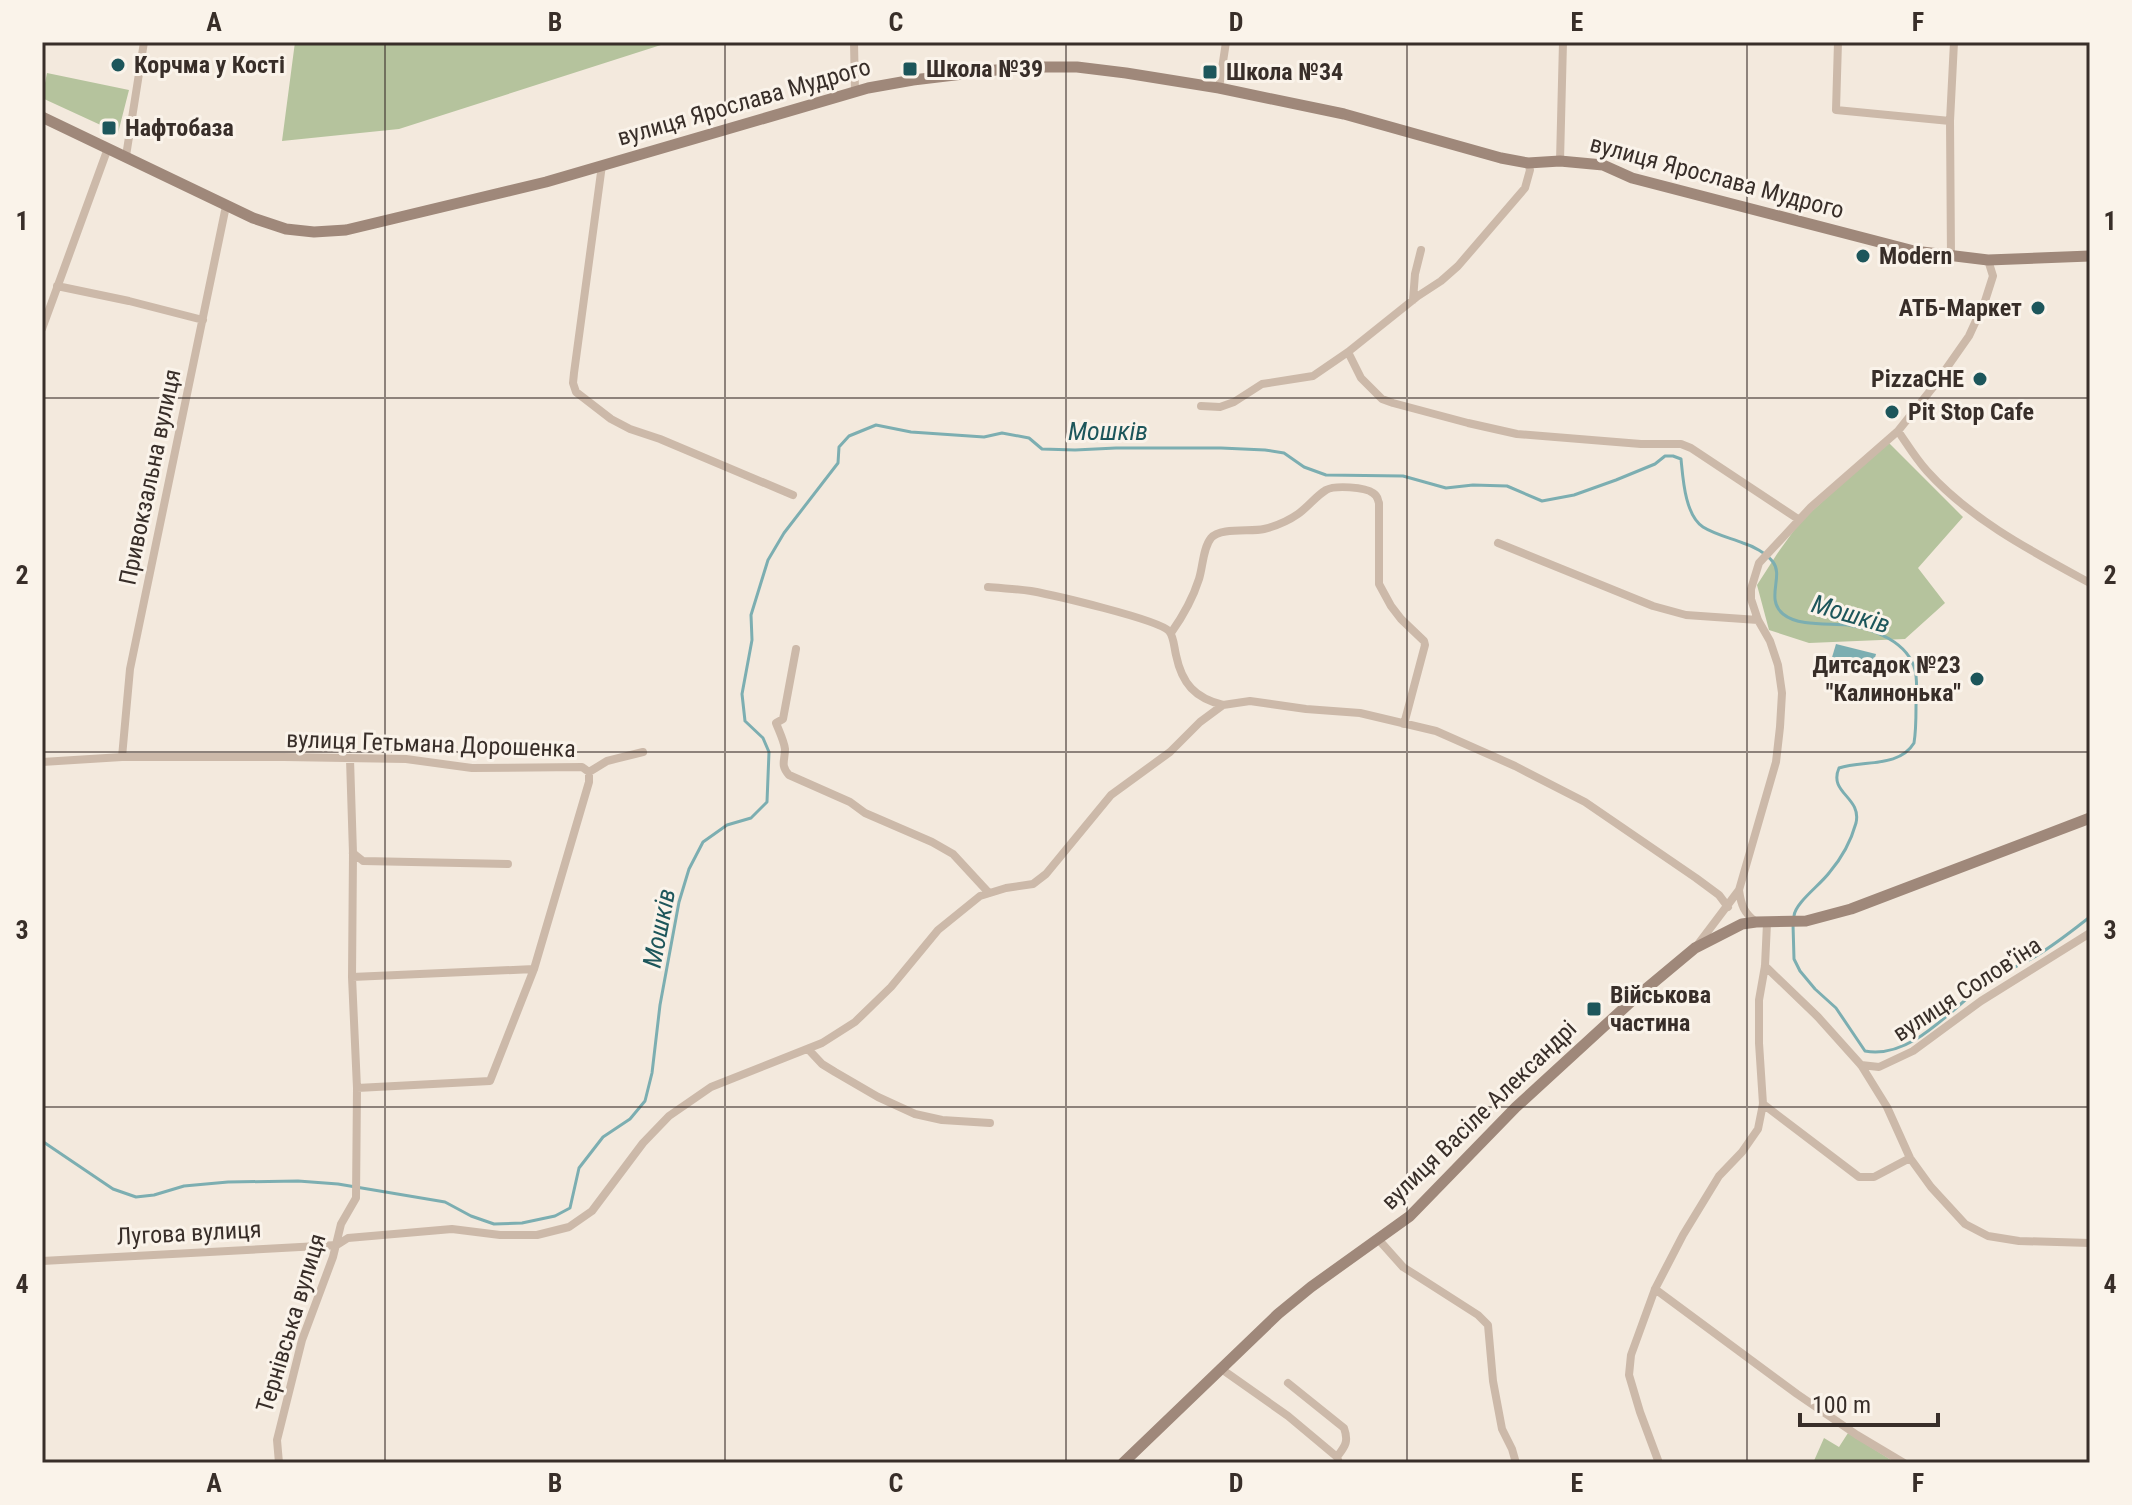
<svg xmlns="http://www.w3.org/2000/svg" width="2132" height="1505" font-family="'Roboto Condensed',sans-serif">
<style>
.green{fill:#b5c39d}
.water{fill:#7caeb1}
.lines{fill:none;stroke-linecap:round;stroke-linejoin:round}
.stream{stroke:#7caeb1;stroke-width:3}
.street{stroke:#ccb9a9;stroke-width:8}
.secondary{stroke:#9f887a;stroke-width:11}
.grid{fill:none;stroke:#382e29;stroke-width:2;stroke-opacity:0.55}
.poi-dot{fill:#1d565b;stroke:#faf3ea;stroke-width:3}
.labels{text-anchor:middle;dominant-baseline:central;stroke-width:6;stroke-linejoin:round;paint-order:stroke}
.poi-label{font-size:24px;font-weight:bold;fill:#382e29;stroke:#faf3ea;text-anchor:start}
.street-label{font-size:24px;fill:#382e29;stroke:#faf3ea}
.water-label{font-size:26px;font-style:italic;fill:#1d565b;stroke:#faf3ea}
.neatline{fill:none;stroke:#382e29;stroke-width:3}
.grid-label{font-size:26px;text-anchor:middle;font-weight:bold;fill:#382e29}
</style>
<rect width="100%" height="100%" fill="#f3e9dd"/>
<path class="green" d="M295 42H691L664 44 399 129 282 141Z
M47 73 129 90 118 133 42 98Z
M1888 442 1963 517 1918 568 1945 603 1905 639 1809 643 1769 630 1757 585 1777 554 1800 522Z
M1848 1433 1896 1463H1813L1824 1438 1839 1447Z"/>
<path class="water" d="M1836 644 1876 654 1871 672 1830 664Z"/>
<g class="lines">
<path class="stream" d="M1793 924 1794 959 1800 971 1815 989 1836 1008 1865 1051C1913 1060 1954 1005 1990 980 2003 972 2016 967 2029 960 2051 948 2070 932 2090 917
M42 1141 113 1189 136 1197 154 1195 184 1186 228 1182 298 1181 338 1184 445 1202 471 1216 494 1224 522 1223 555 1216 570 1208 579 1168 603 1137 630 1119 645 1101 652 1073 660 1005 679 902 689 869 703 842 727 825 751 818 767 802 769 752 763 738 745 721 742 694 752 640 751 615 768 560 784 533 838 463 839 447 849 436 876 425 911 432 984 437 1002 433 1029 438 1042 449 1075 450 1116 448H1221L1265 450 1284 453 1304 467 1326 475 1403 476 1446 488 1473 485 1507 486 1542 501 1574 495 1616 480 1655 464 1665 456H1673L1681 459C1683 479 1685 515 1703 527 1714 534 1730 538 1743 543 1753 546 1766 553 1773 562 1784 576 1765 599 1783 614 1799 627 1829 623 1848 625 1874 629 1908 642 1915 670 1918 682 1916 694 1916 707 1916 719 1916 731 1914 743 1899 768 1863 760 1839 768 1828 793 1862 797 1856 823 1851 841 1841 859 1829 873 1820 885 1795 903 1794 916"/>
<path class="street" d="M854 42 855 92
M1838 42 1836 110 1950 121 1951 256
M1219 88 1226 42
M1950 121 1954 42
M126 156 144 42
M1560 161 1563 42
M602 165 574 373 573 383 576 392 611 419 630 429 660 439 793 495
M57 286 129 301 203 320
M1413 300 1415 274 1421 250
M42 329 108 148
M1348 352 1361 378 1382 399 1393 403 1468 423 1517 434 1641 444H1681L1691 448 1798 519
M1201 406 1220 407 1234 402 1262 384 1313 376 1348 352 1418 296 1441 281 1458 266 1525 188 1530 170 1528 163
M1898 431C1907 444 1916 459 1927 471 1971 520 2033 552 2090 583
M1498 543 1653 606 1686 615 1758 620
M988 587C1002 588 1017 589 1031 591 1053 595 1157 619 1169 631 1174 637 1174 647 1176 655 1182 684 1195 698 1223 705
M1171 633C1183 616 1193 598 1199 579 1203 566 1203 548 1211 538 1220 527 1251 532 1264 529 1276 526 1288 521 1298 514 1308 507 1316 496 1326 490 1335 485 1365 487 1373 493 1378 496 1377 498 1379 503V584L1391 606 1401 619 1424 641 1425 645 1404 724
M796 649 783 719 776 723C779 731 784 741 785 749 785 761 780 765 789 775L850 802 865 813 932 842 953 854 989 893
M122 757 130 669 226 206
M42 762 122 757H284L406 759 472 768 582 767 589 772V782L534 969 490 1081 357 1088
M589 772 607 761 643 752
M353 853 363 861 508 864
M1739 890C1741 905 1744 913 1756 922
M1696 947 1739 890 1776 762 1780 727 1782 693 1778 665 1770 641 1758 620 1751 599V589L1759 563 1811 507 1898 431 1934 386 1969 336 1985 301 1993 276 1988 260
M1765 966 1818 1017 1861 1065 1887 1107 1910 1158 1931 1187 1965 1224 1988 1236 2019 1241 2090 1243
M352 977 534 969
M808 1049 822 1064 835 1072 878 1097 915 1114 942 1120 990 1123
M1861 1065 1879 1067 1913 1051 1981 1001 2090 933
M1763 1104 1859 1177H1874L1910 1158
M1378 1239 1403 1267 1478 1315 1488 1325 1493 1381 1502 1429 1512 1449 1516 1463
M42 1261 337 1245 348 1238 452 1229 500 1235H537L569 1227 592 1211 643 1143 669 1116 711 1087 822 1043 855 1022 891 987 938 930 980 896 1006 888 1033 884 1046 874 1111 795 1170 752 1200 722 1223 705 1250 701 1306 709 1360 713 1436 731 1515 766 1585 802 1696 878 1719 895 1728 907
M1655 1289 1797 1394 1857 1435 1904 1463
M1220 1368 1288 1416 1337 1457 1339 1463
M1288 1383 1344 1428C1349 1442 1345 1446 1337 1457
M279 1463 277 1440 302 1340 333 1257 341 1224 356 1198 357 1088 352 977 353 853 350 759
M1659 1463 1640 1412 1629 1375 1631 1355 1655 1289 1683 1235 1719 1176 1742 1152 1758 1129 1763 1104 1759 1043V1000L1765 966 1767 923"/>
<path class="secondary" d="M42 117 253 218 286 229 314 232 346 230 546 182 868 88 913 80 1021 67H1077L1126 73 1219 88 1344 114 1501 158 1528 163 1560 161 1603 165 1632 178 1914 251 1988 260 2090 256
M1123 1463 1278 1314 1311 1287 1410 1216 1516 1107 1635 998 1695 948 1742 924 1756 922 1806 921 1851 909 2090 818"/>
</g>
<path class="grid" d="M385 42V1463M725 42V1463M1066 42V1463M1407 42V1463M1747 42V1463M42 398H2090M42 752H2090M42 1107H2090"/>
<g class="poi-dot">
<circle cx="118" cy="65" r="8"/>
<rect x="902" y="61" width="16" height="16" rx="4"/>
<rect x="1202" y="64" width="16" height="16" rx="4"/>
<rect x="101" y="120" width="16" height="16" rx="4"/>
<circle cx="1863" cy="256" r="8"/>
<circle cx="2038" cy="308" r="8"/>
<circle cx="1980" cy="379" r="8"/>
<circle cx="1892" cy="412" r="8"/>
<circle cx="1977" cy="679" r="8"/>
<rect x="1586" y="1001" width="16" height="16" rx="4"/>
</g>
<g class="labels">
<g class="poi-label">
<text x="134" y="65">Корчма у Кості</text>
<text x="926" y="69">Школа №39</text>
<text x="1226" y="72">Школа №34</text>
<text x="125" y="128">Нафтобаза</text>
<text x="1879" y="256">Modern</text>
<text x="2022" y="308" text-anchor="end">АТБ-Маркет</text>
<text x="1964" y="379" text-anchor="end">PizzaCHE</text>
<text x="1908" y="412">Pit Stop Cafe</text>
<text x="1961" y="665" text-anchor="end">Дитсадок №23<tspan x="1961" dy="28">"Калинонька"</tspan></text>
<text x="1610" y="995">Військова<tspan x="1610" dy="28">частина</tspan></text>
</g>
<g class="street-label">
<text transform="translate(744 102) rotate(-16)">вулиця Ярослава Мудрого</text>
<text transform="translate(1717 177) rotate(15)">вулиця Ярослава Мудрого</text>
<text transform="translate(150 477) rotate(-78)">Привокзальна вулиця</text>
<text transform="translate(431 744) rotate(2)">вулиця Гетьмана Дорошенка</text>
<text transform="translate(1967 989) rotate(-33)">вулиця Солов'їна</text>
<text transform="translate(1479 1115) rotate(-44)">вулиця Васіле Александрі</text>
<text transform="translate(189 1233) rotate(-3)">Лугова вулиця</text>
<text transform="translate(291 1323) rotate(-73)">Тернівська вулиця</text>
</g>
<g class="water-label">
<text x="1108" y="431">Мошків</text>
<text transform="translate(1851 614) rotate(16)">Мошків</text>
<text transform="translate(659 928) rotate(-79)">Мошків</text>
</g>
</g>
<rect width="2132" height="1505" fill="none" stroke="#faf3ea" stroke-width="88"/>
<path d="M1800 1413v12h138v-12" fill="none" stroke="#382e29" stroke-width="4"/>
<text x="1812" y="1413" font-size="24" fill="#382e29" stroke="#faf3ea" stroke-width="6" paint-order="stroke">100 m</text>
<rect x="44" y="44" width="2044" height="1417" class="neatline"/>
<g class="grid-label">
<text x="214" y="31">A</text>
<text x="555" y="31">B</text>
<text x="896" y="31">C</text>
<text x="1236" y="31">D</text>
<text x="1577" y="31">E</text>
<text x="1918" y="31">F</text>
<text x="22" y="230">1</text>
<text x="2110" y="230">1</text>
<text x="22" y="584">2</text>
<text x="2110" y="584">2</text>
<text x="22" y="939">3</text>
<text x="2110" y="939">3</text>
<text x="22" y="1293">4</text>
<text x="2110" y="1293">4</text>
<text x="214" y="1492">A</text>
<text x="555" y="1492">B</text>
<text x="896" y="1492">C</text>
<text x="1236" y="1492">D</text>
<text x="1577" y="1492">E</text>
<text x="1918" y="1492">F</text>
</g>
</svg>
